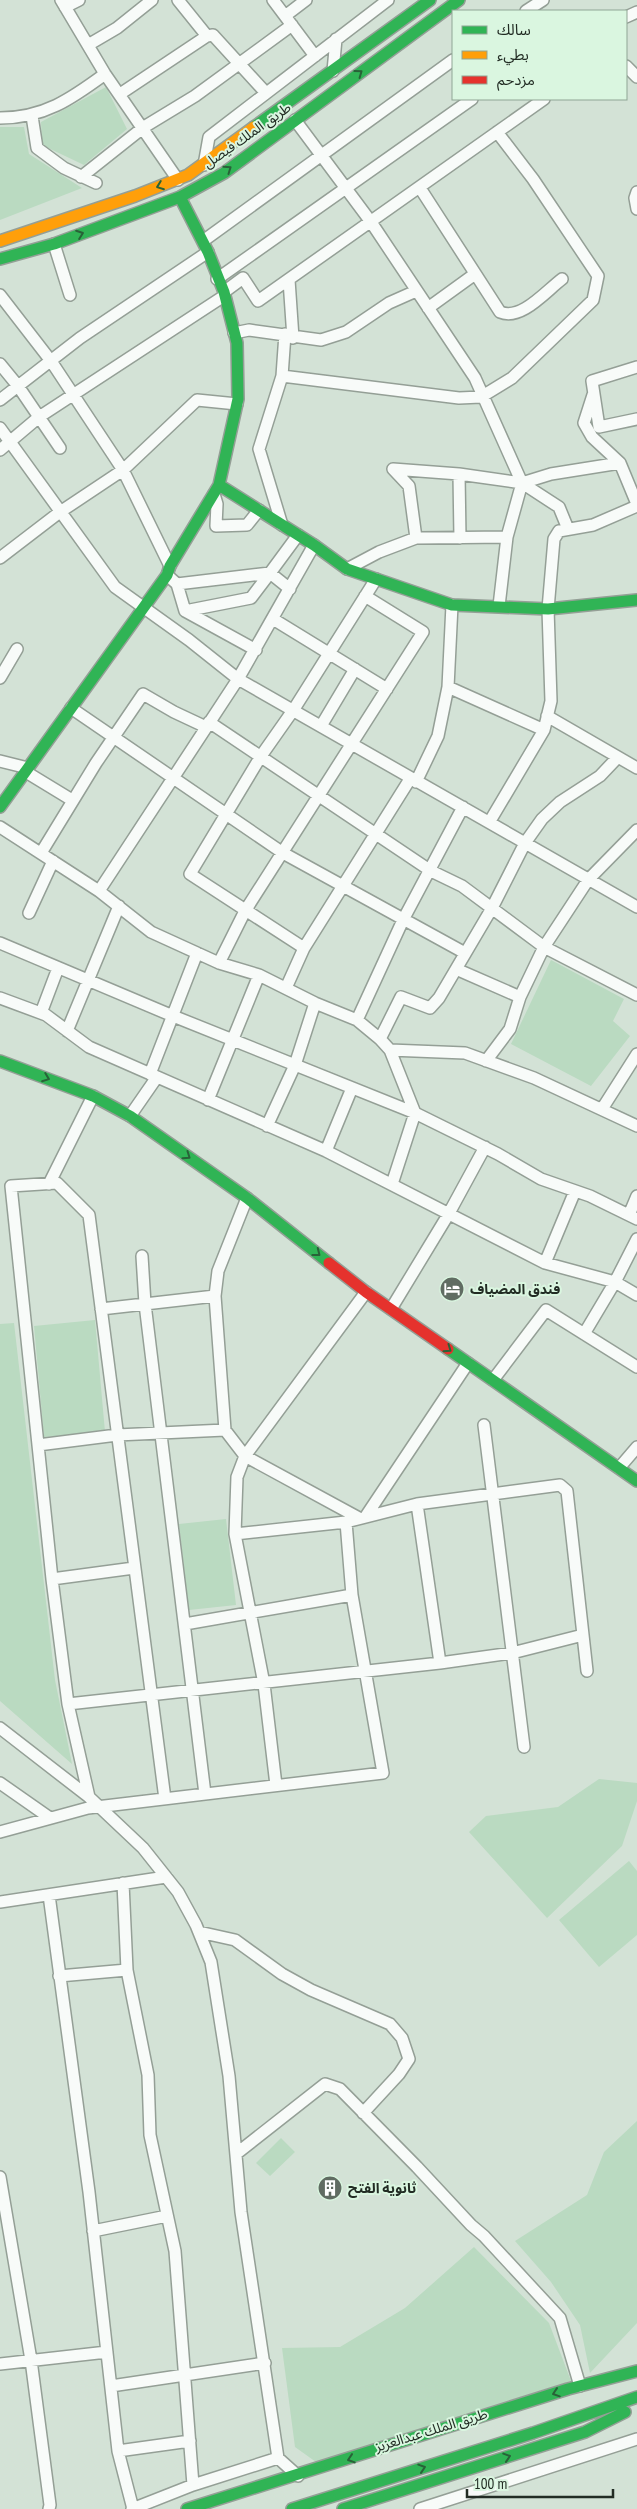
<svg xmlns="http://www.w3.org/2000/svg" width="637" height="2509" font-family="'PT Sans Narrow','Noto Sans Arabic',sans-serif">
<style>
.green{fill:#badac1}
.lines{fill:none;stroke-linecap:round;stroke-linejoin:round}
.street-casing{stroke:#949f96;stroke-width:14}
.fast-casing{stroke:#949f96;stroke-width:14}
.slow-casing{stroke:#949f96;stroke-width:14}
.jam-casing{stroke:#949f96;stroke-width:14}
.street{stroke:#f8fbf9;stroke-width:11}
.fast{stroke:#30b455;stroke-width:11}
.slow{stroke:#ff9f0a;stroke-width:11}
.jam{stroke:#e5322d;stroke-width:11}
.oneway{stroke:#286238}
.labels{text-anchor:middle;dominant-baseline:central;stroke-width:4;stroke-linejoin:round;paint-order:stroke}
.street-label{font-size:14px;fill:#222c24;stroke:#daf6e0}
.poi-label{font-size:14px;font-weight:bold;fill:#222c24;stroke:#daf6e0;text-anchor:start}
</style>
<rect width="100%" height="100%" fill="#d3e2d6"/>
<path class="green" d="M106 87 127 129 84 165 42 145 41 122Z
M0 127H24L29 154 82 188 0 220Z
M551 960 624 999 613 1021 630 1036 591 1086 511 1044Z
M95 1320 105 1432 44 1437 34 1326Z
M14 1323 55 1680 72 1764 0 1701V1324Z
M226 1519 236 1605 189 1610 179 1524Z
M599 1779 637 1783V1801L622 1846 547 1918 469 1832 486 1816 558 1807Z
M629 1861 637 1871V1935L599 1967 559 1920Z
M637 2121V2323L590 2373 580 2325 551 2282 515 2241 587 2195 604 2152Z
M281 2138 295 2152 270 2176 256 2163Z
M474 2247 549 2323 571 2381 316 2462 295 2447 282 2348 340 2347 405 2308Z"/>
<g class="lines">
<defs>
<path id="street" d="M61 0 105 74 178 180
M178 0 207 36
M273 0 315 56
M65 7 79 0
M526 11 543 0
M285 16 306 0
M626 17 637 12
M88 45 117 28 152 0
M626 66 637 77
M333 71 336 39
M120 94 207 36 213 35 266 93
M32 116 37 148 64 168 96 183
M0 118C44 118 71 99 105 74
M295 120 371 222 475 378 522 483 507 537 499 606
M204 165 209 137 388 0
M81 177 144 127 195 96 292 25
M420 188 500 312C521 321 545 292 562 279
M637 192 635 198 637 209
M203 241 453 60
M54 244 70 295
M217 279 472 99
M289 280 293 338
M224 292 243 278 258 301 544 99
M0 295 51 361 123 470 170 566
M428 308 475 274
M234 333 249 330 321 340 346 332 389 303 416 291
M0 364 18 386 60 448
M637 367 592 381 599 427 637 419
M282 376 459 398 481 397 512 378 593 300 598 276 533 179 497 132
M593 395 584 423 592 437 620 463 637 504
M0 400 80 338 208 252
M0 428 115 587 189 640 238 679 637 907
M0 450 39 417 224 296
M393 469 459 474 522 483
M393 469 409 486 416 538
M459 474 460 538
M214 494 217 504 216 526 247 525 259 510
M282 525 259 449 282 376 285 334
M568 529 559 507 522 483 551 474 620 463
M0 558 60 512 123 470 197 400 237 404
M347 569 379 552 416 538 507 537
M167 575 177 584 270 573 298 535
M177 584 185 611 251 598 270 573 290 589
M185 611 256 650
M273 619 387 689
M0 678 17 649
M448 687 544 730
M71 708 283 853 465 953
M547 716 637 768
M209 722 431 871 462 886 544 947 637 995
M321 726 355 669
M0 761 28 768
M26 772 72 800
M416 782 438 736 448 687 452 605
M490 821 544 730 551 701 548 609 554 539 559 531 593 525 637 506
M0 827 99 891 151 932 219 963 259 975 315 1003 357 1020 380 1039 390 1050 415 1113 392 1184
M41 853 96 763 143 694 174 712 206 727
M99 891 238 679 314 545
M29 913 53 861
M0 943 173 1016 415 1113 498 1154 541 1179 590 1196 637 1219
M304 948 190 874 261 756 294 709 376 579
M219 963 245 911 423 632 365 596
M456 969 520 997 544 947 588 880 637 830
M286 988 304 948 410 779
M0 998 46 1015 89 1047 326 1151 545 1263 615 1282 637 1295
M41 1013 58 968
M357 1020 403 920 463 807
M67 1031 119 906
M380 1039 401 997 430 1008 439 998 492 908 525 843 542 819 560 802 600 776 618 757
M390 1050 465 1053 534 1078 637 1126
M486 1061 510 1029 520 997
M150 1074 197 953
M208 1100 259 975
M602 1109 637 1054
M130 1116 157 1077
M267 1126 295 1065 315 1003
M326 1151 352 1088
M49 1184 93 1096
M247 1198 218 1271 215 1296 225 1430 245 1456 359 1518
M629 1215 637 1196
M142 1256 145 1304 205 1794
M545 1263 575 1191
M101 1309 215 1296
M391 1309 448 1215 485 1147
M584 1334 615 1282 637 1239
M493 1380 546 1310 637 1367
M484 1425 524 1747
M38 1445 117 1435 225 1430
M619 1468 637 1447
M417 1504 440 1663
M366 1516 468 1363
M235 1534 346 1522 417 1504 560 1485 567 1491 587 1671
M52 1579 134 1568
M185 1624 352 1595
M68 1704 440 1663 512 1653 583 1635
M0 1728 89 1797 143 1848 178 1892 196 1925 211 1962 229 2076 241 2212 278 2458 298 2476
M0 1783 50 1818
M276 1785 264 1684 235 1534 237 1477 245 1456 366 1292
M89 1797 68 1704 52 1579 11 1186 57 1183 89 1215 165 1799
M0 1832 88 1808 383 1773 352 1595 346 1522
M123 1883 127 1970 148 2075 150 2135 175 2251 193 2485
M49 1895 89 2192 118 2451 133 2509
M0 1902 166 1877
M199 1932 235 1940 282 1974 311 1990 390 2024 402 2038 409 2059 399 2074 363 2113
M59 1976 127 1970
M236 2154 325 2084 340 2089 417 2167 471 2225 484 2236 560 2318 580 2386
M0 2177 31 2360 50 2505 49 2509
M93 2231 167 2216
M0 2364 107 2352
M111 2386 265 2363
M118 2451 190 2441
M132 2509 193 2485 278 2458
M420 2509 637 2439"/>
<path id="fast" d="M254 127 430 0
M0 259 54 244 180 197 224 173 459 0
M219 485 314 545 347 569 452 605 548 609 637 600
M0 807 167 575 170 566 219 485 238 399 237 343 224 292 208 252 180 197
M0 1061 93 1096 130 1116 247 1198 329 1263
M448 1349 637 1481
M187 2509 568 2389 637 2371
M292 2509 533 2433 637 2397
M343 2509 585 2432 625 2412"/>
<path id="slow" d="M0 241 135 196 188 175 254 127"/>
<path id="jam" d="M329 1263 366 1292 448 1349"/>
</defs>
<use href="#street" class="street-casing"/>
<use href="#fast" class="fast-casing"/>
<use href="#slow" class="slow-casing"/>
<use href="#jam" class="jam-casing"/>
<use href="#street" class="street"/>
<use href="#fast" class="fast"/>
<use href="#slow" class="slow"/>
<use href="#jam" class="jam"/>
</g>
<defs><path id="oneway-chevron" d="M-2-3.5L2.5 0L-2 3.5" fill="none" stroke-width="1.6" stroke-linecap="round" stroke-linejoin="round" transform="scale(1.25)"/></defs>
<g class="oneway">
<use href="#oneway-chevron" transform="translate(359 73) rotate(-36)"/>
<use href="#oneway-chevron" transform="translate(228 169) rotate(-35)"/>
<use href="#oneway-chevron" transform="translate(160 186) rotate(159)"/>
<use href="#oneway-chevron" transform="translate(80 234) rotate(-20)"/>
<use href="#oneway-chevron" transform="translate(46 1078) rotate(21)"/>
<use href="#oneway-chevron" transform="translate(187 1156) rotate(35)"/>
<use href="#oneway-chevron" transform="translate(317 1253) rotate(38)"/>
<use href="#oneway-chevron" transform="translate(448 1349) rotate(35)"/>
<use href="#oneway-chevron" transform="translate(556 2393) rotate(162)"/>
<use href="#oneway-chevron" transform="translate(507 2457) rotate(-18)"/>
<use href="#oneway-chevron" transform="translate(351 2459) rotate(162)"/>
<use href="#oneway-chevron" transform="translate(422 2468) rotate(-18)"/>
</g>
<defs>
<symbol id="hotel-disc" viewBox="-11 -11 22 22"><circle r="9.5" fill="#606c62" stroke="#daf6e0"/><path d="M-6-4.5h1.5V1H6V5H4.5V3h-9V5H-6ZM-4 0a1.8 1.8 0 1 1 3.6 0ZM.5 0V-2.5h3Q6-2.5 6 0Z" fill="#fff"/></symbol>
<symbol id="building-disc" viewBox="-11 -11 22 22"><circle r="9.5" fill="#606c62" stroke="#daf6e0"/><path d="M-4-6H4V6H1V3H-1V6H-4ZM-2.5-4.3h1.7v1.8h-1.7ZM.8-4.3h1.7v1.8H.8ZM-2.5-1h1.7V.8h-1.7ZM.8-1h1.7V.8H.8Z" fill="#fff"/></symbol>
</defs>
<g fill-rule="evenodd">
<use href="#hotel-disc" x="438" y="1275" width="28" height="28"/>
<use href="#building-disc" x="316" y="2174" width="28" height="28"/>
</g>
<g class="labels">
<g class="street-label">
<text transform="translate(247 135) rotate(-35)">طريق الملك فيصل</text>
<text transform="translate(431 2430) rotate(-17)">طريق الملك عبدالعزيز</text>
</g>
<g class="poi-label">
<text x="470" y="1289">فندق المضياف</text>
<text x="348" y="2188">ثانوية الفتح</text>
</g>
</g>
<rect x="452" y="10" width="175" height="90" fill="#daf6e0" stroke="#90a595"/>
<rect x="462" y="26" width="25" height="8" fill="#30b455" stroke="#90a595"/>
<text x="497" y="35" font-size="15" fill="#222c24">سالك</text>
<rect x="462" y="51" width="25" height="8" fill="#ff9f0a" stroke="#90a595"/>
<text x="497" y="60" font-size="15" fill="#222c24">بطيء</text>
<rect x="462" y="76" width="25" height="8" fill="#e5322d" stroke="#90a595"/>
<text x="497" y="85" font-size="15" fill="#222c24">مزدحم</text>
<path d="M467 2489v8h146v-8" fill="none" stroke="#222c24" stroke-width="2.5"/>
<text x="474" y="2489" font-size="15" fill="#222c24" stroke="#daf6e0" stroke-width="4" paint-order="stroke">100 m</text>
</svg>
